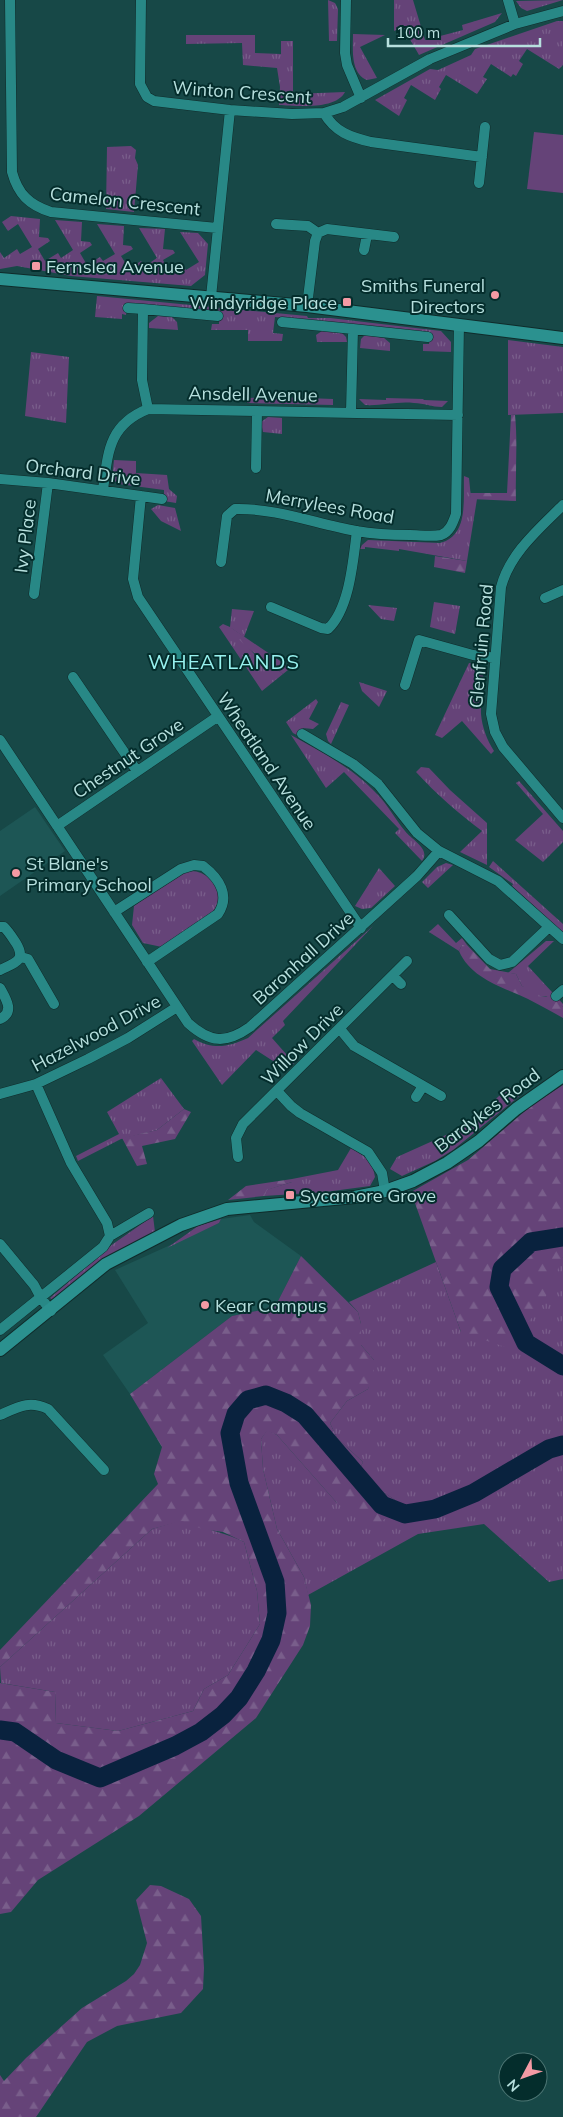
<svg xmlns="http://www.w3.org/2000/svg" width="563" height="2117" font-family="Mulish,sans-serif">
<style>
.built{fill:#1d5655}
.grass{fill:url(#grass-tufts)}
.forest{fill:url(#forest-firs)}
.pitch{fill:#654378}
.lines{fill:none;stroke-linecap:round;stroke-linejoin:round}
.river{stroke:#09223e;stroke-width:19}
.street-casing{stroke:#0f2c2b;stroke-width:11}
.secondary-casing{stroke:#0f2c2b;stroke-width:14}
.street{stroke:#288886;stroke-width:10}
.secondary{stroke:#2b918f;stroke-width:12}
.poi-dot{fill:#f49aa4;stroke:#042d2c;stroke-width:2}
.labels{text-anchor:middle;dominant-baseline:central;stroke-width:4;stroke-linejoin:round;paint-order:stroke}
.street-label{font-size:18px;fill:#b7e0de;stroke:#042d2c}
.poi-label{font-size:18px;fill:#b7e0de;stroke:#042d2c;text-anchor:start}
.quarter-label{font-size:20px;letter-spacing:1px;fill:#98f2ef;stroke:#042d2c}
</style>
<defs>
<pattern id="grass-tufts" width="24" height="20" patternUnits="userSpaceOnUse" patternTransform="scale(1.25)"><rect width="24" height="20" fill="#654378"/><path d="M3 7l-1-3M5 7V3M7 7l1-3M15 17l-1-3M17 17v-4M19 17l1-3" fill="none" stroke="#795e8b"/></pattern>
<pattern id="forest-firs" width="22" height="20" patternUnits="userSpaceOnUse" patternTransform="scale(1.25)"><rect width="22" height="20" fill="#654378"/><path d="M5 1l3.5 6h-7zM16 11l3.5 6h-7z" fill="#795e8b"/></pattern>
</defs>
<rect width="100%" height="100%" fill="#174847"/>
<path class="built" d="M35 807 65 851 0 896V831Z
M250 1215 254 1222 301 1256 278 1301 266 1309 232 1316 130 1394 103 1355 148 1323 115 1270 219 1223 221 1219Z"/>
<path class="grass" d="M328 0 335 3 338 9 337 41H329Z
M394 0H413L425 40 463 30 462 25 502 13 495 22 419 55 403 27 394 31Z
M563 0 527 11 521 8 516 1Z
M557 21H563V65L559 69 527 49 519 61 523 64 516 76 513 74 511 77 491 64 483 77 487 79 477 94 446 75 439 87 441 89 435 100 411 85 404 98 407 100 399 116 375 100 430 69 438 70 471 55 475 49Z
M353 34 385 35 360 47 377 78 367 80C350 73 353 48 353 34Z
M186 35H255V53L281 54V41H293V94L345 92C336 110 296 106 279 105L280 87 277 68 243 65 242 43 186 44Z
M131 146 136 150 135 158 138 165 134 212 106 209 107 147Z
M11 216 40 219 39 237 48 238 50 241 38 249 45 261 58 253 61 258 73 250 55 220 82 222 81 241 90 242 92 245 80 253 87 265 100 257 103 261 115 254 97 224 124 226 123 245 131 246 133 249 121 256 129 269 141 261 145 266 157 258 139 228 165 229 163 249 173 250 175 253 163 260 170 273 183 265 186 270 199 262 180 232 198 233 208 244 205 275 191 286 71 276 17 266 0 269V252L4 258 17 249 20 254 32 247 18 224 8 231 2 222Z
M97 296 307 316 308 318H330L441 331 451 342V352L423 351V344H429V335L275 317 273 333 283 334 282 341H248V330H211L212 324H219V312L127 303 126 315 122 314V319L95 317Z
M158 316 172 317 177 322 178 330 149 328V323Z
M322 331 342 333 346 337 347 342H317L316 335Z
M365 335 384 338 390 343V351L360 348 361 339Z
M508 340 563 347V413L508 415Z
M31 352 69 357 66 423 25 416Z
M280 397 333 399V405L247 403V398Z
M386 398 423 399 424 400 448 401 442 407C432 407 424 403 414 403 397 401 382 406 365 405L359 399 386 400Z
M268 417 282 418V434L263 432 261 422Z
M114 460 136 461V473L167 475 169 489 177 496 176 503 164 501V490L119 484 112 479Z
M464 476 469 478 471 498 477 499 467 561 399 549V551L365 547V549H360L362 545 368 540 440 543C469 536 463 499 464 476Z
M158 505 175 508 181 531 161 521 151 509Z
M434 602 460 606 455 634 430 627Z
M368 605 397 608 394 621 381 619Z
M232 609 254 611 244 637 231 628 255 655 265 660 283 674 262 691 219 627 223 624 230 627Z
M469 663 477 664C490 676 480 698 481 714 482 727 487 740 494 751L491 754 462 721 442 738 435 735Z
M359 682 387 691 379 707 362 691Z
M316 699 318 702 309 719 319 724 313 729 303 728 299 736 293 733 286 722Z
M341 702 349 705 331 744 328 741 326 734Z
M291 735C321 752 353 768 377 794 388 805 395 819 405 831 412 840 431 849 422 861L395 833 399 829 344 772 326 788Z
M421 767 429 768 450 790 487 823V865L460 852 482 831C458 813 436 794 416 772Z
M519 781 563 831V842L543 862 515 840 543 814 516 783Z
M493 861 563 924V932L512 886 513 884 489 867Z
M446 863 453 865 428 888 422 882 437 867Z
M379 868 395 886 371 908 362 909 355 906Z
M190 871C205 870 223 886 218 903 217 906 214 910 212 913L162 947 143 943 132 925 134 906 182 873Z
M438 924 456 943 462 938 467 945H462L459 951 429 932Z
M373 926 283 1021 285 1025 272 1038 294 1063 287 1070 256 1050 222 1085 192 1041 194 1039C214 1050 228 1047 248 1038Z
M546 941H554L528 966 563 1004V1007L546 996H540L522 986 516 974 508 973Z
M161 1078 184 1109 157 1130 121 1139 78 1161 76 1156 119 1134 107 1112Z
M509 1087 522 1094 453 1150 435 1161 402 1176 390 1169 397 1157 466 1126Z
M351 1148C364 1155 373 1162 375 1177L370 1186 325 1192 264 1196 266 1190 292 1182V1179L338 1170Z
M153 1216 155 1232 115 1253 53 1300 50 1298 113 1244Z
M221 1219 219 1223 167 1248 198 1226Z
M563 1257V1579L549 1582 484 1524 418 1534 308 1595 304 1577 277 1529 263 1469 261 1439 267 1430 277 1435 337 1503 404 1506 373 1485 360 1468 363 1462 337 1438 330 1423 347 1401 368 1389 374 1360 361 1345V1324L358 1312 349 1302 436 1262 461 1332Z
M182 1520C203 1529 224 1532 244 1542L257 1591 260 1624 228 1675 204 1689 193 1711 118 1731 56 1723 55 1692 1 1683 0 1667 152 1529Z"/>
<path class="forest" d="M511 415H515C518 444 515 472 516 501L471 499 470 493H507Z
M435 556 467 561 465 573 434 567Z
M230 627 289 667 288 670 283 674C264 659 242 648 230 627Z
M462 945H467L490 969 516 974 522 986 525 987 530 985 540 996 551 997 563 1007V1018C552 1012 540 1005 528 999 503 987 471 979 459 951Z
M563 1085V1257L541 1308 505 1347 461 1332 411 1192 468 1160 532 1105Z
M184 1109 191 1112 175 1139 142 1146 147 1164 137 1166 122 1138 157 1130Z
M292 1179V1182L267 1190 264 1196 228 1200 246 1186Z
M301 1256 358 1312 361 1324V1345L374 1360V1374L368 1389 347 1401 330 1423 337 1438 363 1462 360 1468 373 1485 404 1506 370 1529 337 1503 277 1435 267 1431 261 1439 263 1469 277 1529 304 1577 311 1605 310 1626 303 1645 256 1718 139 1816 38 1880 11 1912 0 1914V1683L55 1692 56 1723 118 1731 193 1711 204 1689 228 1675 260 1624 257 1591 244 1542 223 1532 202 1529 182 1521 152 1529 0 1667V1650L158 1484 154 1474 162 1447 130 1394 232 1316 266 1309 278 1301Z
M150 1885 161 1886 189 1899 201 1916 204 1968 203 1989 181 2013 117 2026 87 2042 36 2117H0V2075L4 2081 26 2058 82 2008 126 1981 134 1974 140 1965 147 1943 136 1900Z"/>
<path class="pitch" d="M534 132 563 135V193L527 189Z"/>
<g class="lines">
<path class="river" d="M563 1237 531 1242 502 1269 499 1287 526 1343 563 1366
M0 1730 15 1732 56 1760 100 1778 175 1746 201 1732 223 1715 239 1698 256 1671 271 1640 277 1613 275 1582 239 1483 230 1433 236 1414 248 1400 266 1395 286 1403 305 1415 382 1505 405 1514 435 1509 474 1493 549 1449 563 1445"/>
<defs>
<path id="street" d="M10 0 12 172C18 194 29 205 51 212L217 228
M141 0 140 84 147 97 154 101 230 110 292 114 324 113 343 107 430 59 515 24 563 11
M346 0 345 53 347 65 361 98
M508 0 515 24
M324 113C335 132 350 137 371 142L482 157
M479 183 485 127
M276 224 308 226 318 233
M364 250 367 235
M211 297 230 110
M307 306 315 241 318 233 327 229 394 237
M128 308 143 309
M282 322 353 329
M148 409 142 380 143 309 218 316
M351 412 353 329 428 337
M256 468 257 411
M0 479 48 483 162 499
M103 490C108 453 108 425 148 409L458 415
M141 496 133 579 138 597 361 928
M563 505C539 529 510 553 501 587L491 714 495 732 503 747 563 818
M221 562 227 516 235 509C277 508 316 524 356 531 373 534 393 535 410 535 419 535 431 537 441 535 450 532 453 522 456 514L459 324
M34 594 48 483
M545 598 563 590
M271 607 321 628 328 629C350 608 353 560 357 531
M73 677 137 771
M405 685 419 640 473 655 495 658
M302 734 353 764 378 784 417 833 439 851 498 881 563 939
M0 740 188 1023C210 1043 226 1044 250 1027L417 876 439 851
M57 826 217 717
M114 912 181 869 194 865 203 866C220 879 230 896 218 914L147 962
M449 915 489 959 500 965 512 962 549 927
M0 927H4C9 932 12 937 16 943 27 961 14 963 0 970
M21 957 28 959 54 1004
M393 976 401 984
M0 988C6 999 15 1012 0 1019
M556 996 563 990
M340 1029 354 1046 441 1096
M36 1084 71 1163 107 1223 110 1236
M277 1091 291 1106 300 1113 368 1152 382 1173 385 1191
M0 1094 36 1084 88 1059 128 1038 177 1007
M416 1097 423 1086
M238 1157 236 1138 243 1124 407 961
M0 1244 34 1285 41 1298 51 1311
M0 1330 103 1247 110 1236 149 1213
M0 1415C18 1407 29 1400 48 1409L104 1470"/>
<path id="secondary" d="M0 279 307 306 563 338
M0 1350 106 1264 181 1225 227 1209 355 1197 385 1191 413 1181 447 1163 479 1141 516 1109 563 1076"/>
</defs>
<use href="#street" class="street-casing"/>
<use href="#secondary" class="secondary-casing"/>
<use href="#street" class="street"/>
<use href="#secondary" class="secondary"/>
</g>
<g class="poi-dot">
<rect x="31" y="261" width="10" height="10" rx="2.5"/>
<circle cx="495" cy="295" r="5"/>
<rect x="342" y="297" width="10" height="10" rx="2.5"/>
<circle cx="16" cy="873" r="5"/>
<rect x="285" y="1190" width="10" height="10" rx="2.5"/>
<circle cx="205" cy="1305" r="5"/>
</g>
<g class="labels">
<g class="street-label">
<text transform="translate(242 92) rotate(4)">Winton Crescent</text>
<text transform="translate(125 201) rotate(6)">Camelon Crescent</text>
<text transform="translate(253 394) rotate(1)">Ansdell Avenue</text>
<text transform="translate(83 472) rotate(7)">Orchard Drive</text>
<text transform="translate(330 506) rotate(10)">Merrylees Road</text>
<text transform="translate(25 536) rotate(-83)">Ivy Place</text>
<text transform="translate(481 646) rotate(-85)">Glenfruin Road</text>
<text transform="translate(128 758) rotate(-34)">Chestnut Grove</text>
<text transform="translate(267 761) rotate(56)">Wheatland Avenue</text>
<text transform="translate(303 958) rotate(-42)">Baronhall Drive</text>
<text transform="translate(96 1033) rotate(-28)">Hazelwood Drive</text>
<text transform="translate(302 1044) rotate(-45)">Willow Drive</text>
<text transform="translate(487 1110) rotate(-37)">Bardykes Road</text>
</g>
<g class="poi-label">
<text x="46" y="266">Fernslea Avenue</text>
<text x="485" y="285" text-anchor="end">Smiths Funeral<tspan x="485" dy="21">Directors</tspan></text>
<text x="337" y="302" text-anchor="end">Windyridge Place</text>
<text x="26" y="863">St Blane's<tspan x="26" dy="21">Primary School</tspan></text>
<text x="300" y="1195">Sycamore Grove</text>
<text x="215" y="1305">Kear Campus</text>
</g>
<g class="quarter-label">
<text x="224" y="661">WHEATLANDS</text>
</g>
</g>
<g transform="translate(523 2077) rotate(229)"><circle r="24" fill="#042d2c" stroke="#4c7573"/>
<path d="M0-4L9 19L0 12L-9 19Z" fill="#f49aa4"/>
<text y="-8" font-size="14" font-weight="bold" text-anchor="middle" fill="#b7e0de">N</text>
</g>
<path d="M388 38v8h152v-8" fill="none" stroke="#b7e0de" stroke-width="2.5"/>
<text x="396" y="38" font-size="15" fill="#b7e0de" stroke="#042d2c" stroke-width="4" paint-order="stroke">100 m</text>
</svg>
